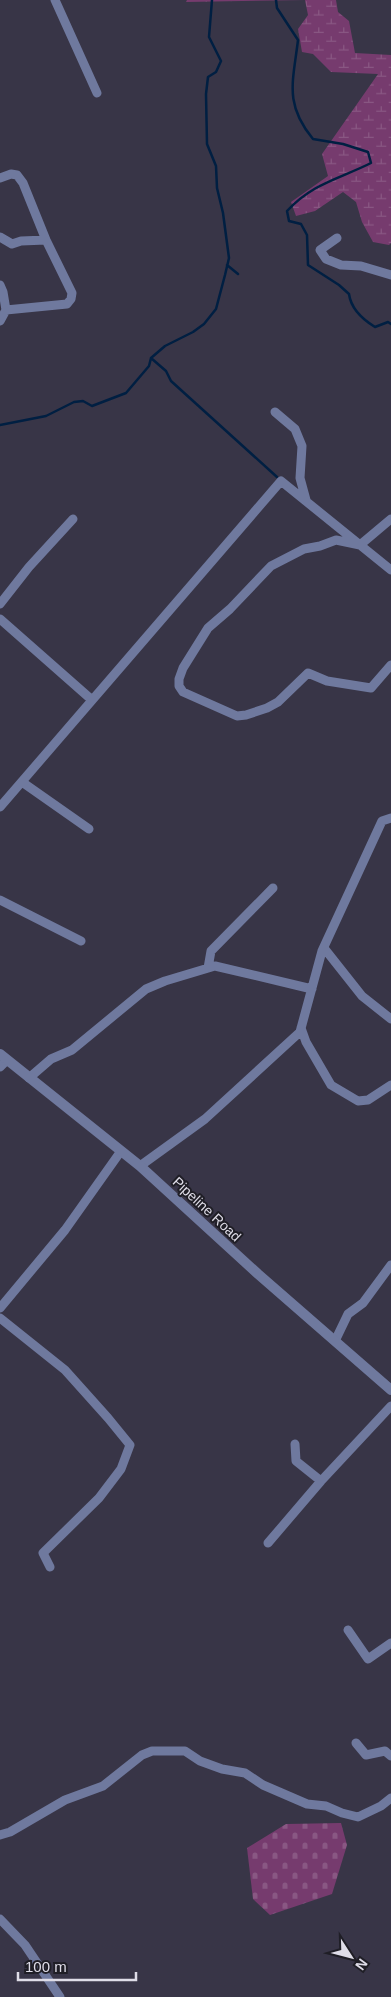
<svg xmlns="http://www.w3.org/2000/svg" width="391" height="1997" font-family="Arial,sans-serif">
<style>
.wetland{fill:url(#wetland-marsh)}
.cemetery{fill:url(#cemetery-stones)}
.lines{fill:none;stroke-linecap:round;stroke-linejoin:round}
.stream{stroke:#001f42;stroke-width:2.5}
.minor{stroke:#6f799e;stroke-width:9}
.tertiary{stroke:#6f799e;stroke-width:10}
.labels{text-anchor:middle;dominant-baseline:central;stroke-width:4;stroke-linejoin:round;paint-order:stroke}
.street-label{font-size:14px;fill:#dfdde8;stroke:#1f1e26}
</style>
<defs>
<pattern id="wetland-marsh" width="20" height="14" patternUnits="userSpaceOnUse" patternTransform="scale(1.25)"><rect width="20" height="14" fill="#763b6e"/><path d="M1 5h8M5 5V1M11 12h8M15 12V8" fill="none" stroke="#895783"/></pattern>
<pattern id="cemetery-stones" width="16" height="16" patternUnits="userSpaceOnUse" patternTransform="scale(1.25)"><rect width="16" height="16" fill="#763b6e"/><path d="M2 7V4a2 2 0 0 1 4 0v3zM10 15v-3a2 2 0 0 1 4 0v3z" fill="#895783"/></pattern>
</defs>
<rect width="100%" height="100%" fill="#383547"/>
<path class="wetland" d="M187 0H336L338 12 349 21 355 53 391 55V243L389 245 373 242 362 222 356 202 343 192 315 211 296 216 291 202 328 176 322 154 378 74 331 72 313 54 302 52 298 29 308 15 305 0 186 2Z"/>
<path class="cemetery" d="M341 1823 347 1845 332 1894 270 1915 253 1899 247 1848 286 1824Z"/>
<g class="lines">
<path class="stream" d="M212 0 209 37 221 61 216 72 208 77 206 94 207 144 216 166 217 188 223 213 229 258 225 275 216 309 204 324 193 332 165 346 151 358 166 371 171 381 277 477
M276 0 277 8 298 40C293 82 284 104 313 139L343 144 368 152 371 163C339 179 313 183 287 211L289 221 301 224 307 235 308 265 339 285 349 294C351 309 362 319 375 327L388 322 391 324
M227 265 238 274
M0 425 46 416 74 402 83 401 92 406 126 393 149 366 151 358"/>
<path class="minor" d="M55 0 97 93
M0 178 11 174 17 175 23 183 46 240 72 293 71 299 67 304 6 310 0 321
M0 237 12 244 21 241 46 240
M337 238 320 250 326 259 341 265 361 266 391 275
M0 285 3 292 6 310
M275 412 295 429 302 446 300 478 306 500
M391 519 360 545 336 540 320 546 304 549 271 566 230 609 208 628 183 668 179 679V686L183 692 237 716 246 715 267 708 278 702 308 673 327 681 371 688 391 665
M0 604 29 567 73 519
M0 619 92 700
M22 782 89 829
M0 807 281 481 391 570
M0 900 81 941
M324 948 362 996 391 1019
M208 968 211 951 273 888
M301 1028 306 1042 331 1085 358 1101 368 1100 391 1085
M0 1067 7 1060
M29 1078 51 1059 72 1050 146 989 165 981 215 966 312 989
M140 1166 205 1119 300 1032 322 951 382 821 391 818
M0 1308 65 1230 121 1151
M0 1318 65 1370 108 1418 130 1445 121 1469 99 1498 43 1553 50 1567
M335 1341 348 1314 363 1303 391 1265
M295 1444 296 1461 321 1481
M268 1543 321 1481 391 1406
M348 1630 368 1659 391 1643
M356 1743 366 1755 385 1751 391 1756
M0 1835 10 1832 65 1800 103 1786 142 1755 152 1751H185L200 1761 222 1769 245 1773 263 1785 307 1804 326 1806 342 1813 358 1817 381 1806 391 1798
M0 1919 25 1945 60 1997"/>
<path class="tertiary" d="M0 1054 140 1166 258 1274 391 1390"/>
</g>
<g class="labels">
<g class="street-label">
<text transform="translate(207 1209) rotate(43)">Pipeline Road</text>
</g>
</g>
<g transform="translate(351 1957) rotate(126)" stroke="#1f1e26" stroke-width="4" paint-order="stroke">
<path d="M0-4L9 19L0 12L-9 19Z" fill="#dfdde8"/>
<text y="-8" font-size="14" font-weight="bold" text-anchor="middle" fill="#dfdde8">N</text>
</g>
<path d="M18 1972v8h118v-8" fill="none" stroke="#dfdde8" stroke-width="2.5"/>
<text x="25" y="1972" font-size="15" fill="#dfdde8" stroke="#1f1e26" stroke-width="4" paint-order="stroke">100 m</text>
</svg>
